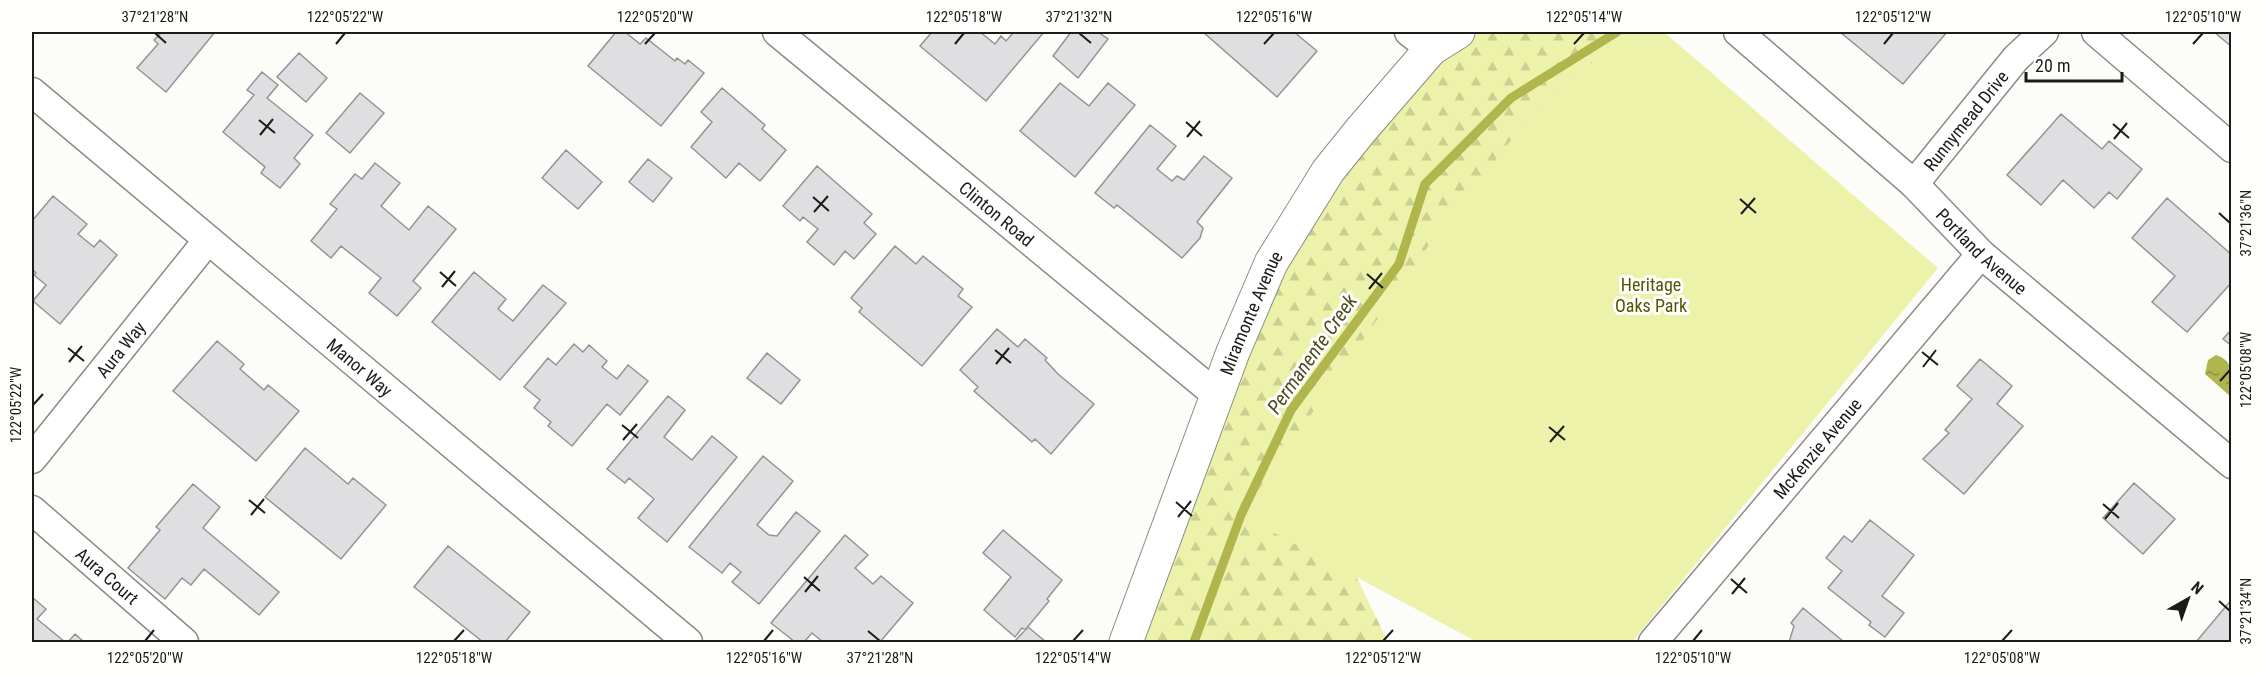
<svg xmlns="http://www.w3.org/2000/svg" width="2263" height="674" font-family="'Roboto Condensed',sans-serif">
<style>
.forest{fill:url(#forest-firs)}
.green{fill:#edf2aa}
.water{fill:url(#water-ripples)}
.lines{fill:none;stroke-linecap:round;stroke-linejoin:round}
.stream{stroke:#b1b54e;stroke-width:9}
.building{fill:#dfdfe2;stroke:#949497;stroke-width:1.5}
.minor-casing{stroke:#8b8c88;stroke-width:31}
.tertiary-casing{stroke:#8b8c88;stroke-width:35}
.minor{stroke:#fff;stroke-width:28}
.tertiary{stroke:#fff;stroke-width:33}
.ticks{fill:none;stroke:#1b1b1a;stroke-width:2}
.labels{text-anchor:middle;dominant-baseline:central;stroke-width:6;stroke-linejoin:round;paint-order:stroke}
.street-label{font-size:18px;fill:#1b1b1a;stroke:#fffffe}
.park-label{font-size:18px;fill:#545604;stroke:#fffffe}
.water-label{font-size:20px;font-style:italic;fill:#4a4b21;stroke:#fffffe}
.neatline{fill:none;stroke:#1b1b1a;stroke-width:2}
.ticks-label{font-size:15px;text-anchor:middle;fill:#1b1b1a}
</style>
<defs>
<pattern id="forest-firs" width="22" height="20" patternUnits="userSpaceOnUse" patternTransform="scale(1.5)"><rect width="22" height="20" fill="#edf2aa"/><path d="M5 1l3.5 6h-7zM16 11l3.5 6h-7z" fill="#cbcf92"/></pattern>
<pattern id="water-ripples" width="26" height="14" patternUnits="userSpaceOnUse" patternTransform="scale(1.5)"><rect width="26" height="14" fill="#b1b54e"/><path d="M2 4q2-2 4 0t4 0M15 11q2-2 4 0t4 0" fill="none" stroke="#8f9240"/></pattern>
</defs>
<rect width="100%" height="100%" fill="#fcfcf8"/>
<path class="forest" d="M1458 32H1626L1523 125 1341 545 1388 642H1126L1328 171Z"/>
<path class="green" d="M1626 32H1664L1938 268 1632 642H1477L1241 515 1438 232 1523 125Z"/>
<path class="water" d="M2216 355C2236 361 2232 380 2231 397L2205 374 2208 360Z"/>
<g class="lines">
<path class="stream" d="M1194 642 1241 515 1291 410 1399 264 1425 184 1511 98 1617 32"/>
</g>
<path class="building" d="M162 32H215L166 92 137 68 158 44 154 40Z
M616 32H625L640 44 646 38 675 61 677 58 685 64 688 60 704 73 661 126 588 66Z
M932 32H980L995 44 1001 36 1006 41 1014 32H1044L986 101 920 46Z
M1071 32H1098L1108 39 1078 78 1053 56Z
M1203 32H1294L1317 51 1277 97Z
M1840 32H1947L1903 84Z
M2214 32H2232V47Z
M299 53 327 78 306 102 277 77Z
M262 72 278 85 267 98 313 135 294 158 300 164 280 188 261 173 265 167 223 132 254 95 247 90Z
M1060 83 1089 106 1108 83 1135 105 1075 177 1020 131Z
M722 88 765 125 762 129 786 150 760 181 739 163 726 178 691 147 712 122 701 112Z
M360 93 384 113 350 153 326 133Z
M2061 114 2102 149 2109 141 2142 169 2117 199 2109 192 2094 208 2063 180 2041 205 2007 175Z
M1150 125 1176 146 1157 169 1172 181 1177 176 1184 180 1204 156 1232 178 1197 222 1203 228 1200 238 1182 258 1117 205 1114 208 1095 193Z
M566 150 602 182 578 209 542 178Z
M648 159 672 178 653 202 629 182Z
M375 163 400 183 381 206 409 230 428 206 456 229 413 281 421 288 397 316 369 293 381 278 341 246 331 258 311 241 337 209 330 204 355 174 362 179Z
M817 166 872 214 864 223 876 234 854 259 845 251 834 265 807 242 818 229 803 217 800 221 783 206Z
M53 196 87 224 78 234 94 247 100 240 117 255 60 324 33 301 46 285 34 275 36 273 32 269V221Z
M2167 198 2232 255V282L2187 332 2152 302 2175 276 2132 238Z
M895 246 916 264 923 256 963 289 958 296 972 307 922 366 859 312 862 308 851 298Z
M474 272 506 299 498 309 513 321 543 285 566 303 500 380 432 322Z
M997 329 1018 347 1025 339 1047 358 1045 360 1058 374 1094 404 1051 454 1035 439 1032 442 974 391 978 387 960 370Z
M2232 329V346L2223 339Z
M217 341 244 364 240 369 264 390 268 385 299 411 256 461 173 391Z
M574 344 583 352 589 345 607 361 602 367 617 379 628 365 648 381 620 415 607 404 572 446 548 426 551 422 534 408 540 400 524 387 548 358 556 365Z
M767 353 800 380 781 404 747 378Z
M1980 359 2012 386 1997 404 2023 426 1964 494 1923 459 1949 433 1945 430 1972 399 1957 386Z
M668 396 685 410 664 437 692 460 712 436 737 457 667 542 638 518 654 499 629 478 625 483 607 469Z
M305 448 348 484 353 478 386 505 341 559 265 497Z
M763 456 793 481 757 525 769 535 777 536 796 512 820 531 759 604 732 582 741 572 730 563 722 573 689 547Z
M2134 483 2175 519 2143 554 2103 518Z
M193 484 220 507 203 528 279 592 259 615 204 569 191 585 182 578 165 599 128 568 160 530 156 527Z
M1870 520 1914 555 1882 596 1904 613 1885 637 1869 625 1871 622 1828 588 1842 571 1826 558 1844 536 1852 542Z
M1003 530 1062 580 1047 599 1049 601 1025 630 1022 628 1015 637 984 610 1011 577 983 553Z
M845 535 868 555 855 568 873 584 881 576 913 603 880 642H823L812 633 804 642H795L771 623Z
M448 546 530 612 505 642H483L414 587Z
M32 597 46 609 37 619 65 642H32Z
M2232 599V642H2196Z
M1803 608 1844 642H1789L1794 626 1791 623Z
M1028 627 1046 642H1014Z
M75 634 84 642H68Z"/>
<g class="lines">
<defs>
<g id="minor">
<path id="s1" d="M777 32 1218 396"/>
<path d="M1409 32 1431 49"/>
<path id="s2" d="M1738 32 1914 184 1981 254 2232 464"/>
<path d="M2096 32 2232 148"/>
<path id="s3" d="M32 92 688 642"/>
<path id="s4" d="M1914 184 2016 58 2044 32"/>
<path id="s5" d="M32 459 208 240"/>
<path id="s6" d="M32 510 184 642"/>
<path id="s7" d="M1653 642 1981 254"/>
</g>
<g id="tertiary">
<path id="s8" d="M1126 642 1233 352 1271 263 1328 171 1361 130 1431 49 1458 32"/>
</g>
</defs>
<use href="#minor" class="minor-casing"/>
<use href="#tertiary" class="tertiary-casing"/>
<use href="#minor" class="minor"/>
<use href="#tertiary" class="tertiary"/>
</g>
<path class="ticks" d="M155 33 166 43M1079 33 1091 43M336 44 345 33M645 44 655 33M955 44 964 33M1264 44 1274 33M1574 44 1584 33M1884 44 1893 33M2193 44 2203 33M259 120 275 133M1186 122 1202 136M2113 124 2129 138M260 135 273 119M1187 137 1200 121M2114 139 2127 123M813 197 829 211M1740 199 1756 213M814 212 828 196M2219 213 2230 223M1741 214 1755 198M440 272 456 286M1367 274 1383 288M442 287 455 271M1369 289 1382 273M68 348 84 361M995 350 1011 363M1922 352 1938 365M69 362 82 346M996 364 1009 348M1923 367 1936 350M2220 381 2230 370M33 405 43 394M622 425 638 438M1549 427 1565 440M623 440 637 424M1550 442 1564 426M249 500 265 513M1176 502 1192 516M2103 504 2119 518M251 515 264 499M1178 517 1191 501M2105 519 2118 503M804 577 820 591M1731 579 1747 593M805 592 818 576M1732 594 1745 578M2219 601 2230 611M868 631 880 641M145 641 154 630M454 641 464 630M764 641 773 630M1073 641 1083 630M1383 641 1393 630M1693 641 1702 630M2002 641 2012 630"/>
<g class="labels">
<g class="street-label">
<text stroke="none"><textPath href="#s4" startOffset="82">Runnymead Drive</textPath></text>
<text stroke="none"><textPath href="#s1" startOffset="285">Clinton Road</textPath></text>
<text stroke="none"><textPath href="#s2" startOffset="328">Portland Avenue</textPath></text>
<text stroke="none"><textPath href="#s8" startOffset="352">Miramonte Avenue</textPath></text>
<text stroke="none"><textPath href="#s5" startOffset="141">Aura Way</textPath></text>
<text stroke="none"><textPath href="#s3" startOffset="428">Manor Way</textPath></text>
<text stroke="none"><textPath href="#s7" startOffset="254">McKenzie Avenue</textPath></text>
<text stroke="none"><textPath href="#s6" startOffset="100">Aura Court</textPath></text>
</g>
<g class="park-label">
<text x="1651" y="284">Heritage<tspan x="1651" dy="21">Oaks Park</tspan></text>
</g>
<g class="water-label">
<text transform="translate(1312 354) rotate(-55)">Permanente Creek</text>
</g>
</g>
<rect width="2263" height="674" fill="none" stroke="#fffffe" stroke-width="66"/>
<g transform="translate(2188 599) rotate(40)" stroke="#fffffe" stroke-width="4.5" paint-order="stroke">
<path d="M0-4.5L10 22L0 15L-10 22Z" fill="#1b1b1a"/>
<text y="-9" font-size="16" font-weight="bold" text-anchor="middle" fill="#1b1b1a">N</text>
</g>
<path d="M2026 72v9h96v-9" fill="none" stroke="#1b1b1a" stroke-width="3"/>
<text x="2035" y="72" font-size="18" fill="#1b1b1a" stroke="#fffffe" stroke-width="4.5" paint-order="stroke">20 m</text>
<rect x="33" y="33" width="2197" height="608" class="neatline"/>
<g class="ticks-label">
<text x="155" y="22">37°21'28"N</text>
<text x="345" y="22">122°05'22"W</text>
<text x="655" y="22">122°05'20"W</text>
<text x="964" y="22">122°05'18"W</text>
<text x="1079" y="22">37°21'32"N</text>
<text x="1274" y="22">122°05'16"W</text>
<text x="1584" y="22">122°05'14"W</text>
<text x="1893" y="22">122°05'12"W</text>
<text x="2203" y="22">122°05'10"W</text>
<text transform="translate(2246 223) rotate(-90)" y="5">37°21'36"N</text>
<text transform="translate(2246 370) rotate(-90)" y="5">122°05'08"W</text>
<text transform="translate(16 405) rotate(-90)" y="5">122°05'22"W</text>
<text transform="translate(2246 611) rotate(-90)" y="5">37°21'34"N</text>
<text x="145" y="663">122°05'20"W</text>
<text x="454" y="663">122°05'18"W</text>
<text x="764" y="663">122°05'16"W</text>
<text x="880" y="663">37°21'28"N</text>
<text x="1073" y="663">122°05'14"W</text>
<text x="1383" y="663">122°05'12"W</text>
<text x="1693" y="663">122°05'10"W</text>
<text x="2002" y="663">122°05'08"W</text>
</g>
</svg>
